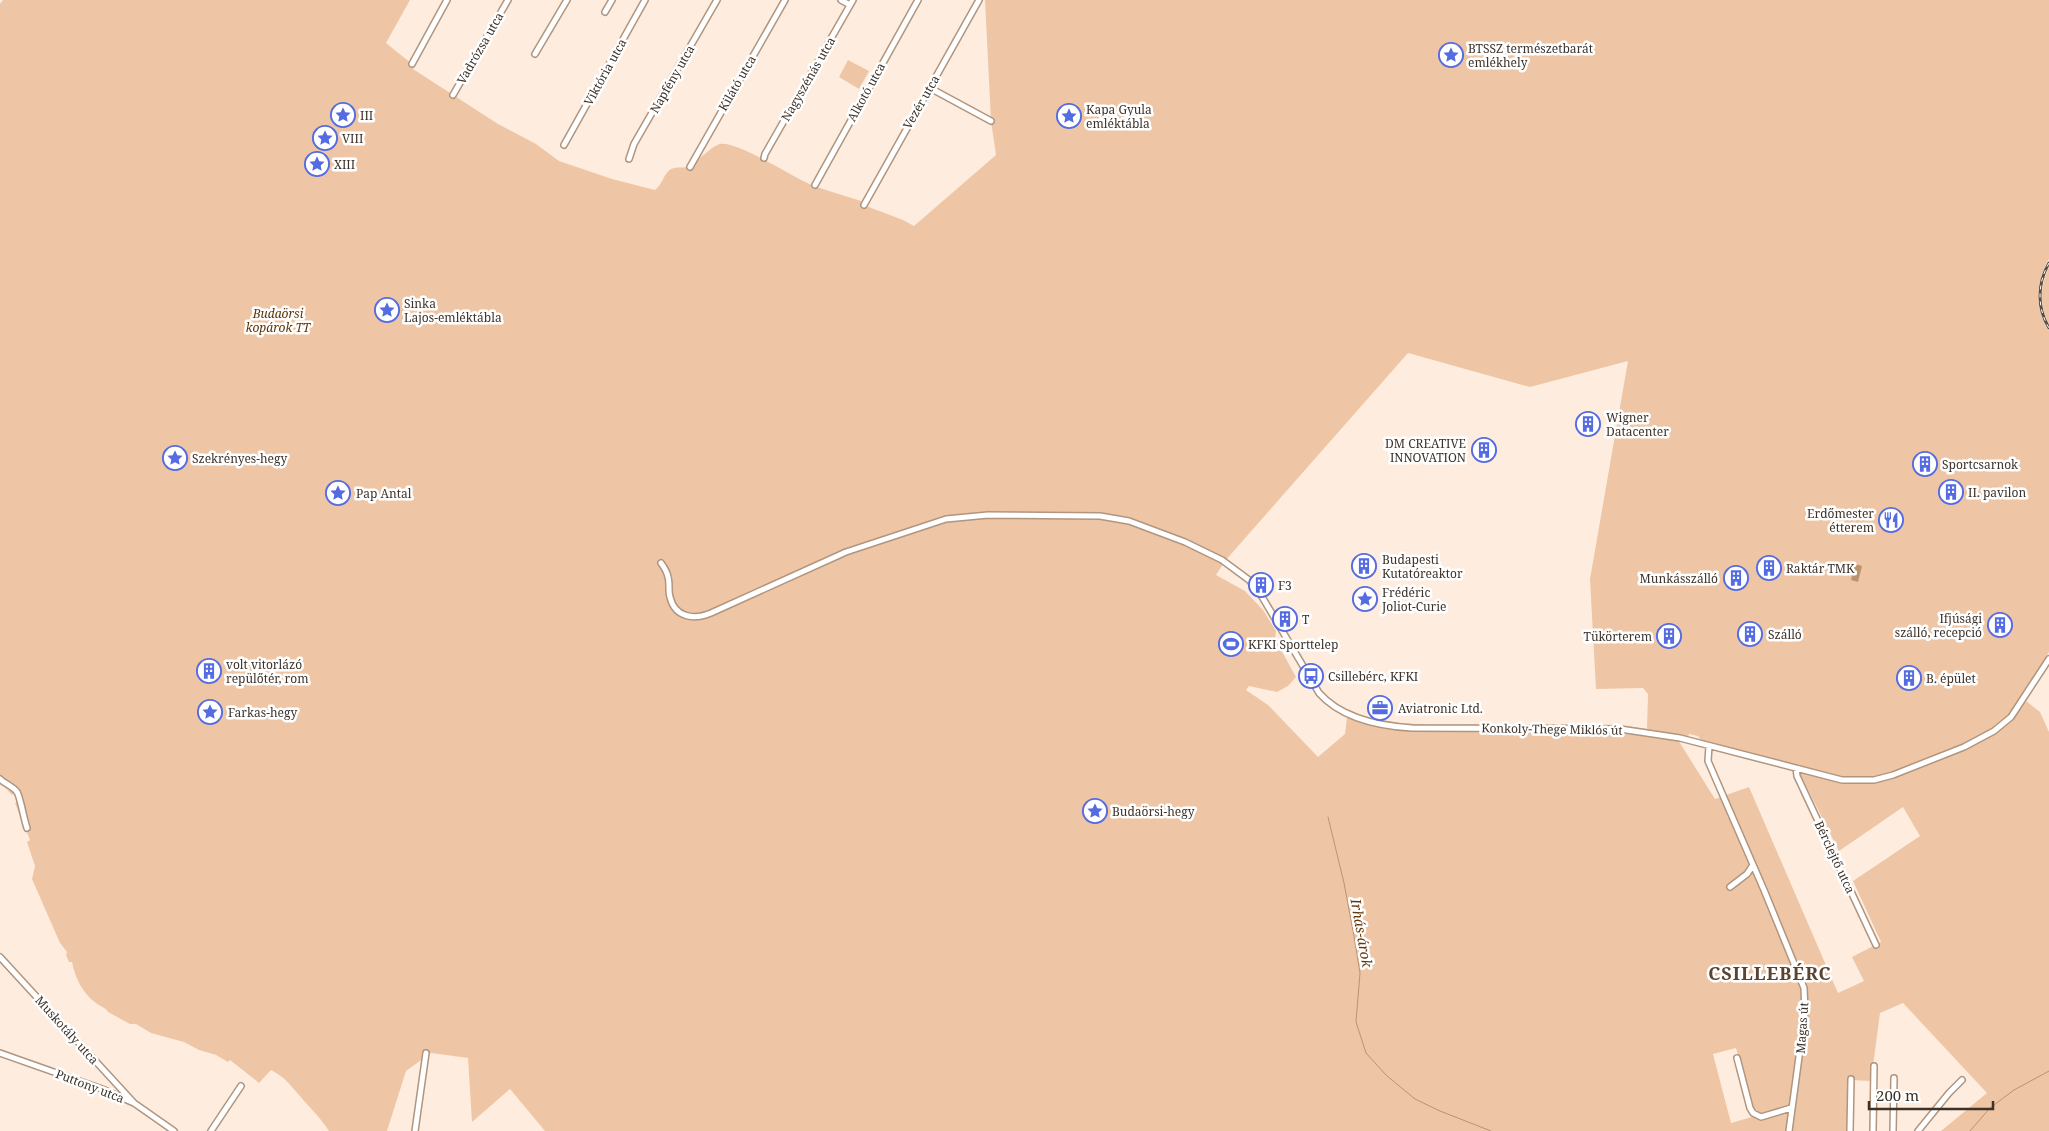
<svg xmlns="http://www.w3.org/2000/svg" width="2049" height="1131" font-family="'Noto Serif',serif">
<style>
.green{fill:#eec6a5;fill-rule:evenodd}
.water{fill:#be926d}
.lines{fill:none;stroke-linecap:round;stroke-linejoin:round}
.stream{stroke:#be926d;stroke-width:1}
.street-casing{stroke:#b0957f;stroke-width:8}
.street{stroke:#fff;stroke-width:5}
.rail-casing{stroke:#594d43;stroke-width:3}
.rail{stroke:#fff;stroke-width:1;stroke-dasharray:4;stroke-linecap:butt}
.labels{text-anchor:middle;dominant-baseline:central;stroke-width:5;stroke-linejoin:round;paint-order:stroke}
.street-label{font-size:12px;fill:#3d3229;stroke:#fff}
.poi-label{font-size:12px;fill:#3d3229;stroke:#fff;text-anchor:start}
.park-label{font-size:12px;font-style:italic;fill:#5d3303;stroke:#fff}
.water-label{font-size:14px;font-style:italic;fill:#63380a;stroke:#fff}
.district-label{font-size:18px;font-weight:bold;letter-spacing:1px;fill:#5a432f;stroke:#fff}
</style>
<rect width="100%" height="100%" fill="#feeddf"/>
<path class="green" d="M3 0H410L386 43 412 64 413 69 498 124 536 144 559 161 612 179 655 190C662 185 664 173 671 169 677 166 684 169 689 166 698 161 712 146 720 144 738 141 794 178 814 186 829 191 845 196 861 201V204L903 220 914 226 996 155 991 121 985 0H2049V259C2036 281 2034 309 2049 331V652L2021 697 2040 712 2049 732V1131H1941L1987 1093 1903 1003 1880 1013 1871 1081 1850 1080 1849 1131H545L510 1089 472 1122 468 1058 431 1053 406 1071 387 1131H329C320 1117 309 1107 299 1095 290 1085 285 1077 271 1070L259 1083 230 1060 228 1062 216 1055 199 1050 184 1042 151 1033 136 1024H130L108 1012C105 1007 101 1007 96 1003 82 993 75 977 72 962H69L66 955 67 952 60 943 32 879 35 866 27 842 30 840 15 803 19 801 15 792 12 795 0 782V4ZM1408 353 1530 387 1628 361 1590 579 1596 689 1643 688 1648 694 1647 729 1620 725C1578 724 1536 724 1494 724 1452 724 1385 729 1348 709L1345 734 1318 757 1268 705 1246 690 1249 686 1277 692 1288 686 1296 677 1275 639 1276 631 1263 610 1245 591 1216 575 1225 561ZM1689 734 1698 736 1701 740 1796 766 1839 851 1903 807 1920 836 1853 881 1881 942 1852 957 1864 981 1838 993 1749 787 1715 799 1675 735 1688 737ZM1736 1048 1755 1116 1731 1123 1713 1054Z
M848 60 869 71 859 89 839 77Z
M2049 267V325C2039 306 2040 286 2049 267Z"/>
<path class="water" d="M1855 564 1862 566 1858 582 1851 580Z"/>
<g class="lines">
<path class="stream" d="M1328 817 1344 883 1354 936 1360 973 1356 1022 1366 1053 1386 1075 1415 1099 1440 1111 1491 1131
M1970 1131 1990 1108 2014 1090 2049 1071"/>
<defs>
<path id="street" d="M841 0 850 5
M605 12 612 0
M535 54 567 0
M412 64 447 0
M930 88 991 121
M453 95 508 0
M564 145 645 0
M764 158 765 154 853 0
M629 159 634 144 717 0
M690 167 785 0
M815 185 918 0
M864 205 979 0
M661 563C664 567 667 572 668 577 670 584 668 591 670 597 675 618 694 620 711 613L846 552 946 519 988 515 1100 516 1129 521 1185 542 1222 560 1249 580 1261 595 1274 617 1319 693C1342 719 1379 726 1412 728L1620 729 1680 738 1842 780H1874L1893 775 1964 747 1994 731 2011 717 2049 659
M1709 746 1708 761 1764 890 1804 988 1805 1012 1789 1131
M1796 768 1797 776 1876 945
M0 779C5 784 13 786 17 792 20 796 24 820 27 828
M1730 887 1747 874 1753 865
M0 957 134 1103
M0 1053 102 1089 134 1103 174 1131
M1737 1058 1750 1108 1753 1113 1761 1117 1791 1108
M211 1131 241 1086
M415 1131 426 1053
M1850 1131 1851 1079
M1873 1131 1874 1066
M1893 1131 1894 1078
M1918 1131 1949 1093 1962 1080"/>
</defs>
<use href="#street" class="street-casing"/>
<use href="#street" class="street"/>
<defs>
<path id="rail" d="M2049 263C2037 284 2037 308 2049 328"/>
</defs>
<use href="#rail" class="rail-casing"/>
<use href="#rail" class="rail"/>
</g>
<defs>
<symbol id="sight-ring" viewBox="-11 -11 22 22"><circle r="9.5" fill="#fff" stroke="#556be1" stroke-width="1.5"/><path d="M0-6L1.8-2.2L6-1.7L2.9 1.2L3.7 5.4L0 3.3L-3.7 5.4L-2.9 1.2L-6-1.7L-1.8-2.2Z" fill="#556be1"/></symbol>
<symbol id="building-ring" viewBox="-11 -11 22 22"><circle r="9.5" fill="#fff" stroke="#556be1" stroke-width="1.5"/><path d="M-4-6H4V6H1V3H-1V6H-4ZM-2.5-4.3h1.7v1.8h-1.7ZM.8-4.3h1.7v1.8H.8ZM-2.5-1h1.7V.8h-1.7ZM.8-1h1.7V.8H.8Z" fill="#556be1"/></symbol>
<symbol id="restaurant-ring" viewBox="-11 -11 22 22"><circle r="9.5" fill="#fff" stroke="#556be1" stroke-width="1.5"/><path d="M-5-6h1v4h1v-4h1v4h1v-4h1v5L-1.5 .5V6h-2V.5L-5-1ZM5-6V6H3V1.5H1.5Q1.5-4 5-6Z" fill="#556be1"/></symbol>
<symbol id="stadium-ring" viewBox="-11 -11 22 22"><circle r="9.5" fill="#fff" stroke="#556be1" stroke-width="1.5"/><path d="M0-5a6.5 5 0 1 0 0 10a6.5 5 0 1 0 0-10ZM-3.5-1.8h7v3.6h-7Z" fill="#556be1"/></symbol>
<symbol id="bus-ring" viewBox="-11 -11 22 22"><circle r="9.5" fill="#fff" stroke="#556be1" stroke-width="1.5"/><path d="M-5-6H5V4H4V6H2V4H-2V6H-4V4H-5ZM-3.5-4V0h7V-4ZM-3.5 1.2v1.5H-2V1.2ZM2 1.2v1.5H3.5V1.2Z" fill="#556be1"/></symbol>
<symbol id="office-ring" viewBox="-11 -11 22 22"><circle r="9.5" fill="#fff" stroke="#556be1" stroke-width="1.5"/><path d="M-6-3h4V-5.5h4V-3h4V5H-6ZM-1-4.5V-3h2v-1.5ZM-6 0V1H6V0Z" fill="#556be1"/></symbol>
</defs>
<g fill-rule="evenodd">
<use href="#sight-ring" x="1437" y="41" width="28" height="28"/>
<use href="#sight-ring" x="329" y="101" width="28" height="28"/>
<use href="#sight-ring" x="1055" y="102" width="28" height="28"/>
<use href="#sight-ring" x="311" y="124" width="28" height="28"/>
<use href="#sight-ring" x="303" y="150" width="28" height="28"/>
<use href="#sight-ring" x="373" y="296" width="28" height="28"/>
<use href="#building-ring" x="1574" y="410" width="28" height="28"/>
<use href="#building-ring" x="1470" y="436" width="28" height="28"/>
<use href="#sight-ring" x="161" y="444" width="28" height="28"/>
<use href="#building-ring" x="1911" y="450" width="28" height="28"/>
<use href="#building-ring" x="1937" y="478" width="28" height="28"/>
<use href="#sight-ring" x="324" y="479" width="28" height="28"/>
<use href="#restaurant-ring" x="1877" y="506" width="28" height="28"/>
<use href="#building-ring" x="1350" y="552" width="28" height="28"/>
<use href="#building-ring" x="1755" y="554" width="28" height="28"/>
<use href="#building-ring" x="1722" y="564" width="28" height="28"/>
<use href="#building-ring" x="1247" y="571" width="28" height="28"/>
<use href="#sight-ring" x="1351" y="585" width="28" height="28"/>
<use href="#building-ring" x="1271" y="605" width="28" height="28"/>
<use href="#building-ring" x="1986" y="611" width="28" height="28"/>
<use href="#building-ring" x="1736" y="620" width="28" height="28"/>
<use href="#building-ring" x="1655" y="622" width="28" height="28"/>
<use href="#stadium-ring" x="1217" y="630" width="28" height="28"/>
<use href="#building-ring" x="195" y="657" width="28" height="28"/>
<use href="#bus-ring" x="1297" y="662" width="28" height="28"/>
<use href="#building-ring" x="1895" y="664" width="28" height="28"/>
<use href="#office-ring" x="1366" y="694" width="28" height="28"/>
<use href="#sight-ring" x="196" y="698" width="28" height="28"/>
<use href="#sight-ring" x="1081" y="797" width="28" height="28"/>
</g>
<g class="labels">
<g class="street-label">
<text transform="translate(480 48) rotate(-60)">Vadrózsa utca</text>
<text transform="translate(605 72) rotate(-61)">Viktória utca</text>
<text transform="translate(672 79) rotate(-60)">Napfény utca</text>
<text transform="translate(808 79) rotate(-60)">Nagyszénás utca</text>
<text transform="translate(737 83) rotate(-60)">Kilátó utca</text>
<text transform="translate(866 92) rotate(-61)">Alkotó utca</text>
<text transform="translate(921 102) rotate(-60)">Vezér utca</text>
<text transform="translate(1552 729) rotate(1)">Konkoly-Thege Miklós út</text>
<text transform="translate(1835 857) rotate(65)">Bérclejtő utca</text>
<text transform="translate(1802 1028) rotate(-86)">Magas út</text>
<text transform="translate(67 1030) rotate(48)">Muskotály utca</text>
<text transform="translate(90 1086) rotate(21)">Puttony utca</text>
</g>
<g class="poi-label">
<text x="1468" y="48">BTSSZ természetbarát<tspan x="1468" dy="14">emlékhely</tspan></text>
<text x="1086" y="109">Kapa Gyula<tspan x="1086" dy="14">emléktábla</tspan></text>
<text x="360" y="115">III</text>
<text x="342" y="138">VIII</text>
<text x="334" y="164">XIII</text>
<text x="404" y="303">Sinka<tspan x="404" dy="14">Lajos-emléktábla</tspan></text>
<text x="1606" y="417">Wigner<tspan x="1606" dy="14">Datacenter</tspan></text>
<text x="1466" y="443" text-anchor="end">DM CREATIVE<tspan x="1466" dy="14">INNOVATION</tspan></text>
<text x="192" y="458">Szekrényes-hegy</text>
<text x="1942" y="464">Sportcsarnok</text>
<text x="1968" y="492">II. pavilon</text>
<text x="356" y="493">Pap Antal</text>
<text x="1874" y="513" text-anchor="end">Erdőmester<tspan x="1874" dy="14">étterem</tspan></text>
<text x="1382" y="559">Budapesti<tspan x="1382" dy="14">Kutatóreaktor</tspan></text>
<text x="1786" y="568">Raktár TMK</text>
<text x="1718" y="578" text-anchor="end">Munkásszálló</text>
<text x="1278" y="585">F3</text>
<text x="1382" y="592">Frédéric<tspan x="1382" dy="14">Joliot-Curie</tspan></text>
<text x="1982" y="618" text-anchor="end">Ifjúsági<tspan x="1982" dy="14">szálló, recepció</tspan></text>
<text x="1302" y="619">T</text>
<text x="1768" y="634">Szálló</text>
<text x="1652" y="636" text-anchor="end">Tükörterem</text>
<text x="1248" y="644">KFKI Sporttelep</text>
<text x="226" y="664">volt vitorlázó<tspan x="226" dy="14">repülőtér, rom</tspan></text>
<text x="1328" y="676">Csillebérc, KFKI</text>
<text x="1926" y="678">B. épület</text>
<text x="1398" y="708">Aviatronic Ltd.</text>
<text x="228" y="712">Farkas-hegy</text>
<text x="1112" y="811">Budaörsi-hegy</text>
</g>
<g class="park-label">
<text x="278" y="313">Budaörsi<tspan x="278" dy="14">kopárok TT</tspan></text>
</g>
<g class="water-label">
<text transform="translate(1362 933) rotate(80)">Irhás-árok</text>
</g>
<g class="district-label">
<text x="1770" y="973">CSILLEBÉRC</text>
</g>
</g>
<path d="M1869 1101v8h124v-8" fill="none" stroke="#3d3229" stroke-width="2.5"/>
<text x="1876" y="1101" font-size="15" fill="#3d3229" stroke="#ffffff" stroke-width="4" paint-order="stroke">200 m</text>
</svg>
